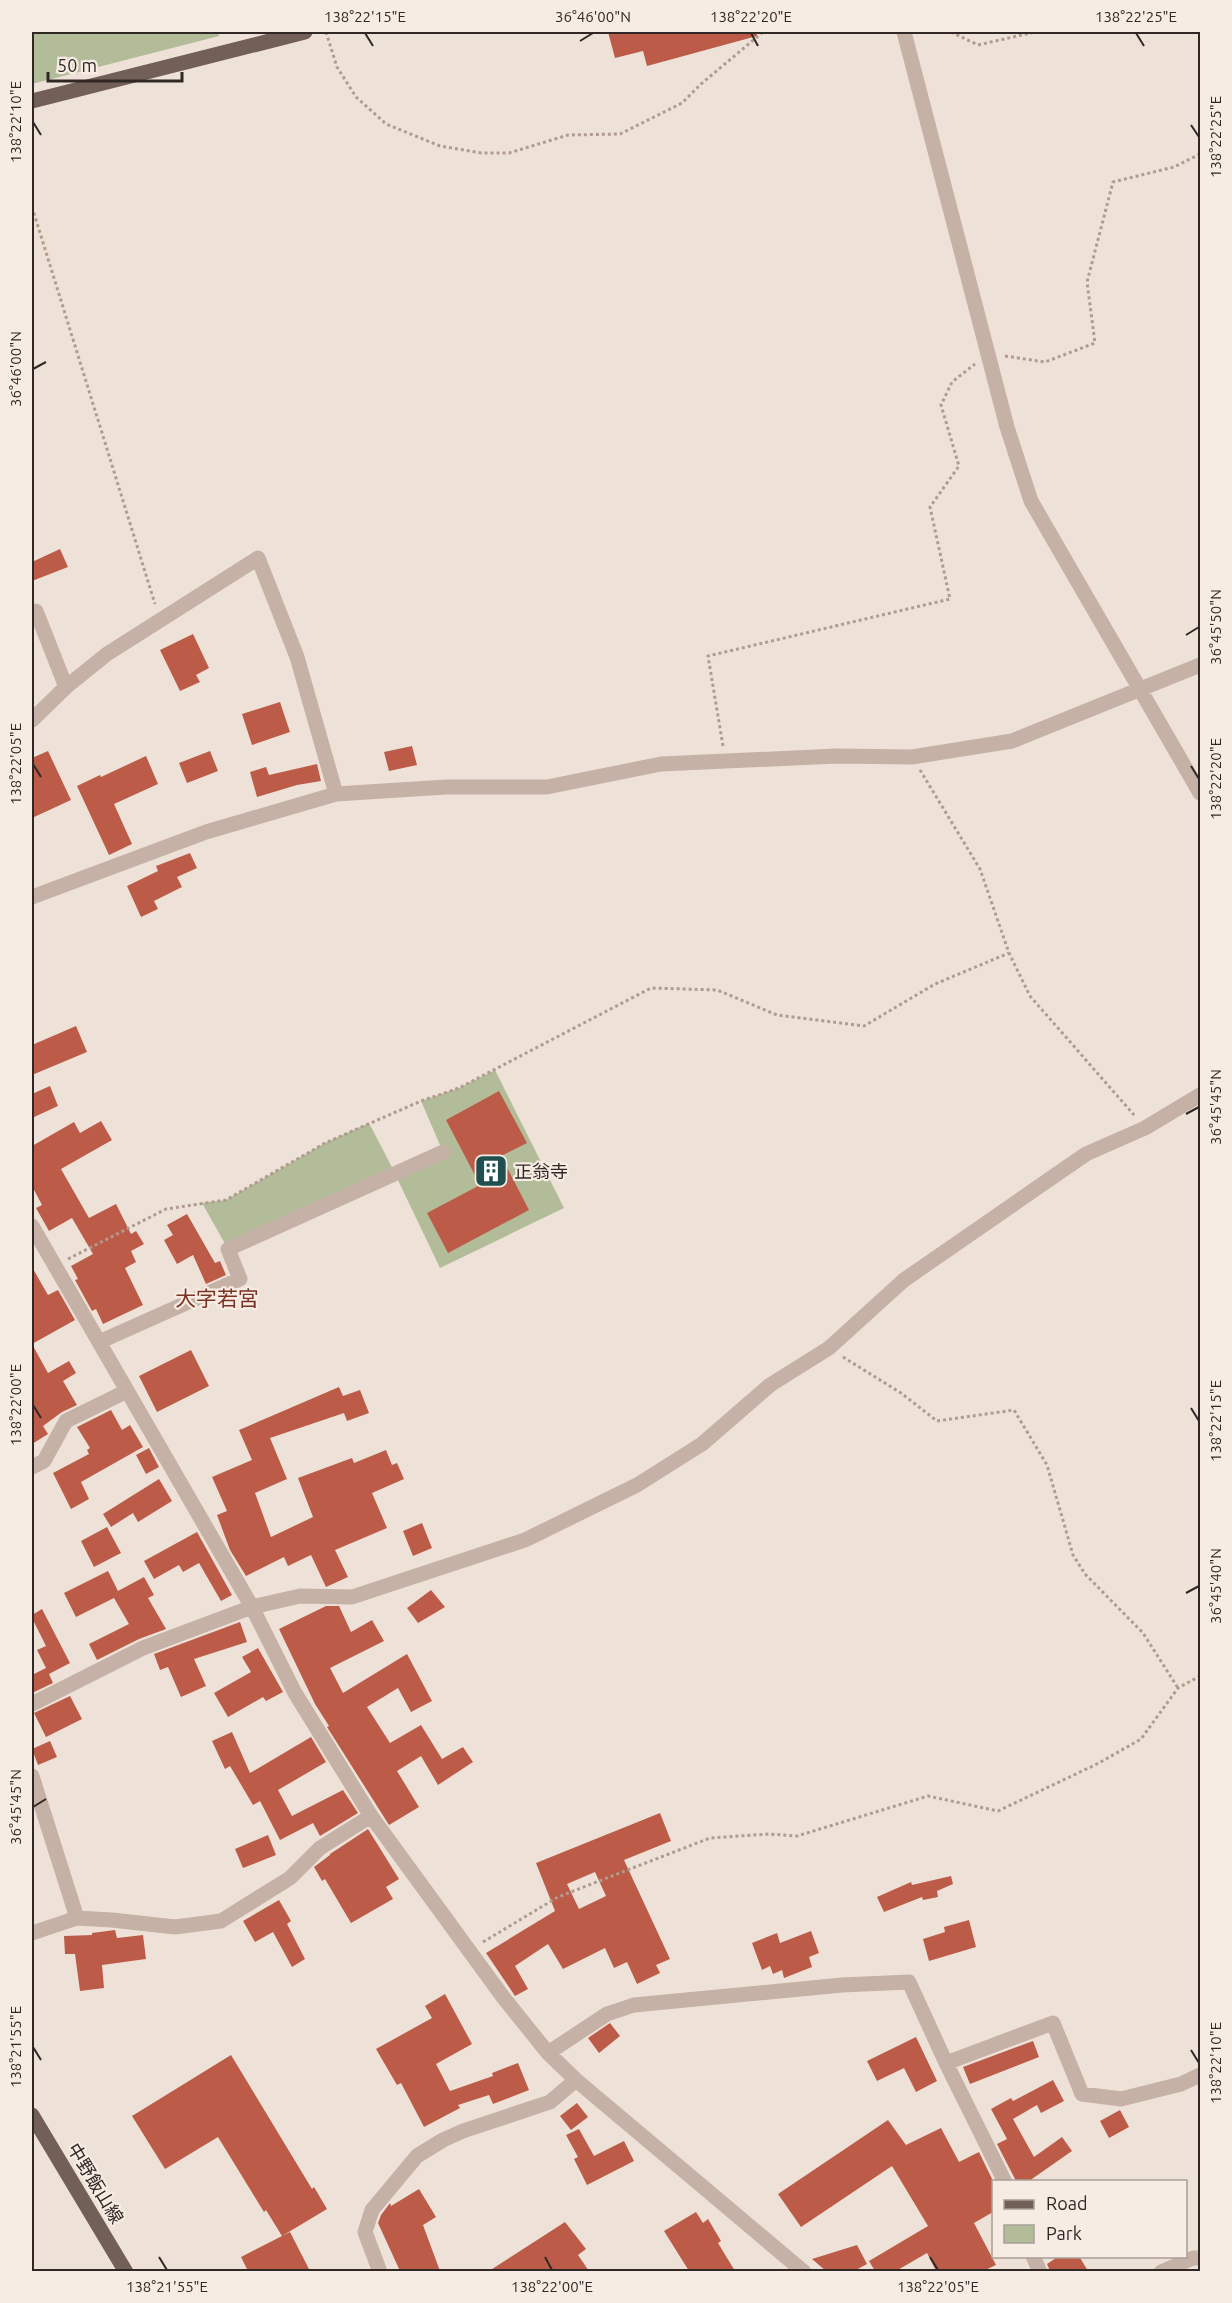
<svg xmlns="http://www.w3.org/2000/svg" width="1232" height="2303" font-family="Ubuntu,'Noto Sans JP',sans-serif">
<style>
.green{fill:#b3bc99}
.building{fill:#bc5c48;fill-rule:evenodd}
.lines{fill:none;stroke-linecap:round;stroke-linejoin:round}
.path{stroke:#b09b8f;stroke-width:3;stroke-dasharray:3 3;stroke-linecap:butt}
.minor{stroke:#c5b1a5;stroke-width:15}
.major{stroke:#725f58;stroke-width:15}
.ticks{fill:none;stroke:#312826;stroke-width:2}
.labels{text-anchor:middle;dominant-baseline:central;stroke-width:4.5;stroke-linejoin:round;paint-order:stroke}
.poi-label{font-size:18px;fill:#312826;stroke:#f7ece3;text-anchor:start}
.street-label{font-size:18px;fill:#312826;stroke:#f7ece3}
.quarter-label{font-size:21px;fill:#793325;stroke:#f7ece3}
.neatline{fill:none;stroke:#312826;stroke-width:2}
.ticks-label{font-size:15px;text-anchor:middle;fill:#312826}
</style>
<rect width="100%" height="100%" fill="#eee2d8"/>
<path class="green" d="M32 32H218L219 36 32 84Z
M495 1070 564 1208 440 1268 395 1174 228 1249 202 1203 226 1200 325 1143 369 1123 395 1173 443 1152 421 1101 459 1088Z"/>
<path class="building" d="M608 32H757V36L647 66 643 51 615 58Z
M60 549 68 567 32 581V562Z
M193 634 209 668 196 675 200 682 180 691 160 650Z
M280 702 290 732 252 745 242 714Z
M412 746 417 765 389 771 384 752Z
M48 751 71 800 32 818V758Z
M210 751 218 771 187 783 179 763Z
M146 756 158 784 114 804 132 844 109 855 77 786 100 775 101 777Z
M317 764 321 781 297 785 257 797 250 772 266 767 269 775Z
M190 853 197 868 177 877 182 887 154 901 158 909 141 917 127 886 158 871 156 866Z
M76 1026 87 1052 32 1075V1045Z
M50 1086 58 1106 32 1118V1094Z
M499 1091 527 1143 501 1156 529 1210 448 1253 427 1213 480 1185 446 1120Z
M101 1121 112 1140 61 1169 89 1218 116 1204 131 1234 136 1231 144 1244 131 1251 136 1262 125 1268 143 1305 103 1324 96 1309 92 1311 75 1280 78 1279 71 1266 93 1254 72 1218 49 1231 36 1208 42 1205 32 1186V1146L74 1122 80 1133Z
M187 1214 215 1263 220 1261 226 1275 206 1284 193 1255 177 1264 164 1240 173 1235 167 1225Z
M32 1267 48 1295 58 1290 75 1320 32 1344 48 1373 69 1361 76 1373 63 1381 77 1405 62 1412 43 1426 48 1434 32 1444Z
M191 1350 209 1386 157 1412 139 1376Z
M339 1387 343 1396 360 1390 369 1413 347 1421 344 1413 270 1438 287 1479 255 1493 271 1537 313 1517 298 1478 352 1458 354 1463 386 1450 392 1465 397 1463 404 1479 372 1493 387 1528 335 1550 348 1577 326 1587 311 1555 288 1566 284 1557 246 1576 230 1550 217 1515 227 1511 212 1477 252 1460 239 1430Z
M111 1410 122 1430 130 1425 143 1447 81 1482 89 1499 71 1509 53 1473 89 1454 87 1450 90 1448 77 1427Z
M149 1448 159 1467 146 1474 136 1455Z
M159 1479 172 1501 138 1522 133 1513 111 1527 103 1514Z
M422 1523 432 1548 413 1556 403 1531Z
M107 1527 121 1553 94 1567 81 1541Z
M197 1532 232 1595 221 1601 199 1563 183 1572 179 1565 154 1579 144 1561Z
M108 1571 118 1591 144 1577 154 1595 148 1598 166 1629 139 1639 97 1660 89 1644 129 1624 114 1598 76 1617 64 1593Z
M431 1590 445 1607 418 1623 407 1608Z
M326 1606H339L351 1632 372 1620 384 1641 330 1668 343 1693 407 1654 432 1701 411 1712 398 1688 367 1707 390 1743 421 1725 442 1759 463 1747 473 1762 438 1785 421 1756 397 1771 419 1807 389 1825 327 1727 329 1726 315 1704 279 1629Z
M42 1609 70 1663 49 1674 53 1683 32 1693V1675L46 1668 37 1650 46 1646 32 1618V1615Z
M240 1622 247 1642 194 1659 206 1686 181 1697 168 1667 160 1670 154 1654Z
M258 1648 283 1692 266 1701 263 1697 228 1717 214 1693 251 1672 242 1657Z
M70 1696 82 1719 46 1737 34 1713Z
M232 1732 250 1773 311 1737 326 1762 278 1790 292 1816 343 1790 358 1813 320 1836 313 1823 280 1840 260 1801 253 1805 230 1766 225 1769 212 1741Z
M50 1741 57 1757 38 1765 32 1749Z
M660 1813 671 1841 624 1860 670 1959 656 1965 660 1973 637 1984 627 1962 614 1968 605 1948 563 1969 548 1944 515 1966 528 1989 515 1996 486 1953 555 1911 536 1863ZM595 1872 606 1896 579 1909 567 1884Z
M368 1829 399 1879 386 1887 393 1899 351 1923 325 1879 322 1881 314 1867 330 1855V1854Z
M268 1835 276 1855 243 1868 235 1849Z
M951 1876 953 1884 937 1891 938 1897 923 1900 922 1897 884 1912 877 1897 911 1882 912 1885Z
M279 1900 291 1921 287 1924 305 1959 292 1967 273 1932 255 1942 243 1921Z
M969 1920 976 1947 929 1961 923 1939 945 1932 944 1927Z
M115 1930 117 1938 143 1935 146 1959 102 1965 104 1988 80 1991 75 1954H65L64 1936 92 1935V1933Z
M811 1931 819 1953 809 1957 812 1967 784 1978 782 1970 773 1974 770 1966 762 1970 752 1943 777 1933 780 1943Z
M445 1994 472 2044 436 2064 450 2091 493 2076 492 2073 518 2063 529 2090 493 2104 489 2095 458 2105 460 2108 424 2127 401 2083 397 2085 376 2049 432 2018 425 2006Z
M610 2023 620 2036 599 2053 588 2038Z
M916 2037 937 2081 916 2092 904 2068 877 2081 867 2061Z
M1033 2041 1039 2057 970 2084 963 2067Z
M231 2055 312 2189 314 2187 327 2209 282 2236 266 2210 264 2212 218 2137 165 2169 132 2116Z
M1053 2080 1064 2101 1041 2113 1037 2105 1013 2119 1034 2157 1062 2137 1072 2151 1029 2181H1016L997 2144 1007 2139 991 2109 1011 2098 1013 2101Z
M577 2103 588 2117 571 2130 560 2116Z
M1120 2110 1129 2127 1109 2138 1100 2121Z
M888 2120 906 2145 941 2128 959 2162 979 2152 993 2181V2212L974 2223 996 2265 983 2271H936L927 2253 896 2271H875L869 2261 928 2226 892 2166 801 2227 778 2194Z
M579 2129 594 2156 624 2141 634 2161 587 2185 574 2159 578 2157 566 2135Z
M419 2189 436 2217 423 2225 440 2271H400L378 2223 381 2215 390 2203 391 2206Z
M696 2212 703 2223 708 2219 721 2241 718 2243 735 2271H689L664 2231Z
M565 2222 586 2249 578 2255 589 2271H489Z
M290 2232 310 2271H248L241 2257Z
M857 2245 867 2264 854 2271H826L812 2259Z
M1059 2256H1079L1088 2271H1050L1047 2264Z"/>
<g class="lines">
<path class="path" d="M326 32 337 67 356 97 386 124 440 146 481 153H509L568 135 620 134 682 103 701 84 763 32
M951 32 978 45 1035 32
M32 207 155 604
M1005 356 1045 362 1095 343 1087 282 1113 182 1174 167 1200 154
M723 746 708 656 950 599 930 507 959 466 941 405 952 382 975 364
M920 770 980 869 1009 953 1030 996 1134 1115
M68 1259 166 1209 226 1200 325 1143 421 1101 459 1088 651 988 717 990 777 1015 864 1026 935 984 1009 953
M843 1357 901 1393 937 1421 1014 1410 1047 1465 1073 1555 1085 1574 1143 1633 1178 1688
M483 1942 558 1897 710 1838 769 1834 797 1836 928 1796 998 1811 1099 1763 1141 1739 1178 1688 1200 1676"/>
<path class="minor" d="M904 32 1007 427 1031 501 1200 793
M32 613 36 611 66 687
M32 720 66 687 107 654 258 558 297 657 336 794
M32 897 206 832 336 794 446 787H547L661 764 837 756 912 757 1012 741 1200 665
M32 1226 252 1607 295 1693 371 1816 503 1997 548 2053 576 2080 804 2272
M99 1342 240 1279 228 1249 443 1152
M32 1467 44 1461 66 1421 127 1391
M32 1704 143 1648 252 1607 300 1596 352 1597 525 1540 637 1485 702 1444 770 1385 829 1348 904 1280 1086 1154 1145 1128 1200 1095
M32 1776 77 1918
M32 1933 77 1918 112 1920 175 1927 221 1921 290 1878 320 1848 371 1816
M548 2053 607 2014 634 2005 842 1985 909 1982 946 2063 1005 2182
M946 2063 1053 2023 1082 2094 1121 2099 1181 2084 1200 2075
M1033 2256 1040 2272
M380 2272 365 2232 372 2210 417 2156 443 2140 463 2131 550 2102 576 2080
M1161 2272 1193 2258H1200"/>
<path class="major" d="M32 101 305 32
M32 2115 126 2272"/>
</g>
<path class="ticks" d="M365 33 373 46M751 33 758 46M1136 33 1144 46M580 41 593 33M33 122 41 135M1191 125 1199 137M33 369 46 362M1186 635 1199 627M33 764 41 777M1191 766 1199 779M1186 1114 1199 1107M33 1405 41 1418M1191 1408 1199 1421M1186 1593 1199 1586M33 1807 46 1799M33 2047 41 2060M1191 2050 1199 2063M159 2257 167 2270M545 2257 552 2270M930 2257 938 2270"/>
<defs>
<symbol id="building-square" viewBox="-11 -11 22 22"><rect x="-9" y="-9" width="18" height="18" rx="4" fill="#1f4f4f" stroke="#f7ece3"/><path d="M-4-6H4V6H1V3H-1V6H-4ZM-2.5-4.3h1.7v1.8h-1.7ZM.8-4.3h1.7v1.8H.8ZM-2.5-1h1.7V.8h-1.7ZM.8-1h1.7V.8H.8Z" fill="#fff"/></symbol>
</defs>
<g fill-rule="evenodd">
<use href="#building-square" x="472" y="1152" width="38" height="38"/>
</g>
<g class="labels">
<g class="poi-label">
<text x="514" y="1171">正翁寺</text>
</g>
<g class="street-label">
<text transform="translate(96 2183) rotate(59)">中野飯山線</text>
</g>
<g class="quarter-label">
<text x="217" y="1298">大字若宮</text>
</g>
</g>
<rect width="1232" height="2303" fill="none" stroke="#f7ece3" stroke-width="66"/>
<rect x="992" y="2180" width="195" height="78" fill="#f7ece3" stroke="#a89e97" stroke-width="1.5"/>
<rect x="1004" y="2200" width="30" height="9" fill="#725f58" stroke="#a89e97" stroke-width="1.5"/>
<text x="1046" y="2210" font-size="18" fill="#312826">Road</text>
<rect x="1004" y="2225" width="30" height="18" fill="#b3bc99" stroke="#a89e97" stroke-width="1.5"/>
<text x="1046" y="2240" font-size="18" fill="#312826">Park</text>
<path d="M48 72v9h134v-9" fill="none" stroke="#312826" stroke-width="3"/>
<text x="57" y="72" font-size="18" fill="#312826" stroke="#f7ece3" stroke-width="4.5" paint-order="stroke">50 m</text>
<rect x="33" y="33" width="1166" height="2237" class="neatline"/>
<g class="ticks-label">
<text x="365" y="22">138°22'15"E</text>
<text x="593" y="22">36°46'00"N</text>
<text x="751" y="22">138°22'20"E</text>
<text x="1136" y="22">138°22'25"E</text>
<text transform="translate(16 122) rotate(-90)" y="5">138°22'10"E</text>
<text transform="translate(1216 137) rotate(-90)" y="5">138°22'25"E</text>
<text transform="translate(16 369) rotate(-90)" y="5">36°46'00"N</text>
<text transform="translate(1216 627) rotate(-90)" y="5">36°45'50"N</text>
<text transform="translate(16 764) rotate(-90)" y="5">138°22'05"E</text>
<text transform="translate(1216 779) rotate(-90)" y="5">138°22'20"E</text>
<text transform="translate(1216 1107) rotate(-90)" y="5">36°45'45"N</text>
<text transform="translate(16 1405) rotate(-90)" y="5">138°22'00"E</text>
<text transform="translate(1216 1421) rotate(-90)" y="5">138°22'15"E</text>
<text transform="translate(1216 1586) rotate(-90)" y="5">36°45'40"N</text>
<text transform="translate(16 1807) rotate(-90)" y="5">36°45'45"N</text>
<text transform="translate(16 2047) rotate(-90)" y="5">138°21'55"E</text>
<text transform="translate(1216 2063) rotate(-90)" y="5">138°22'10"E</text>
<text x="167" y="2292">138°21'55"E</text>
<text x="552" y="2292">138°22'00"E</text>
<text x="938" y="2292">138°22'05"E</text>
</g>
</svg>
